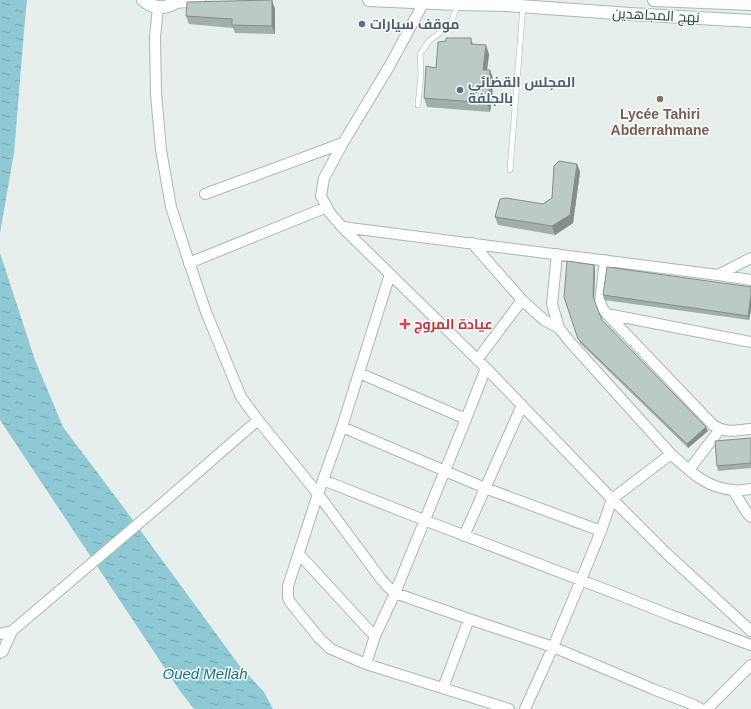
<svg xmlns="http://www.w3.org/2000/svg" width="751" height="709" font-family="Helvetica,Cairo,sans-serif">
<style>
.water{fill:url(#water-ripples)}
.lines{fill:none;stroke-linecap:round;stroke-linejoin:round}
.lane-casing{stroke:#a8b8b2;stroke-width:6}
.street-casing{stroke:#a8b8b2;stroke-width:12}
.secondary-casing{stroke:#a4bbb3;stroke-width:14}
.lane{stroke:#fff;stroke-width:5}
.street{stroke:#fff;stroke-width:10}
.secondary{stroke:#fff;stroke-width:12}
.wall{fill:#a1aea9}
.shaded-wall{fill:#838d89}
.building{fill:#bbcac4;stroke:#838d89}
.service-dot{fill:#5c6f8a;stroke:#f7fbf9;stroke-width:1.5}
.education-dot{fill:#8d6e63;stroke:#f7fbf9;stroke-width:1.5}
.health-dot{fill:#e0444e;stroke:#f7fbf9;stroke-width:1.5}
.labels{text-anchor:middle;dominant-baseline:central;stroke-width:3;stroke-linejoin:round;paint-order:stroke}
.street-label{font-size:14px;fill:#24423a;stroke:#f7fbf9}
.service-label{font-size:14px;font-weight:bold;fill:#4e5e75;stroke:#f7fbf9;text-anchor:start}
.education-label{font-size:14px;font-weight:bold;fill:#785e54;stroke:#f7fbf9}
.health-label{font-size:14px;font-weight:bold;fill:#be3a42;stroke:#f7fbf9;text-anchor:start}
.water-label{font-size:15px;font-style:italic;fill:#1c6f80;stroke:#f7fbf9}
</style>
<defs>
<pattern id="water-ripples" width="26" height="14" patternUnits="userSpaceOnUse"><rect width="26" height="14" fill="#8ec9d4"/><path d="M2 4q2-2 4 0t4 0M15 11q2-2 4 0t4 0" fill="none" stroke="#74a5ad"/></pattern>
</defs>
<rect width="100%" height="100%" fill="#e6efeb"/>
<path class="water" d="M0 0H27L24 31 14 153 0 233Z
M0 253 35 360 63 427 121 504 239 665 264 692 273 709H194L180 691 0 420Z"/>
<g class="lines">
<defs>
<path id="lane" d="M418 105 421 75 420 54 429 41 450 25 458 4
M510 170 523 6"/>
<path id="street" d="M424 2 390 65 343 143 324 178 321 196 330 213 342 227 486 368 612 499 665 552 751 631
M158 7 155 37 156 94 161 150 171 207 185 250 206 312 241 397 258 420 318 494 342 427 390 274
M205 194 343 143
M342 227 718 275 751 280
M472 243 522 300 544 320 559 328
M557 254 552 304 559 328 570 342 671 454
M605 260 600 303 603 309 607 314 713 425C726 434 736 430 751 429
M189 263 327 207
M718 275 751 258
M607 314 751 342
M477 360 522 300
M359 373 466 419
M342 427 485 488 601 531
M689 470 720 429
M323 480 424 520 617 594 670 615 751 645
M733 490 747 513 751 517
M464 536 522 405
M299 554 368 629 375 636 395 593 466 419 486 368
M0 634 12 631 158 507 258 420
M0 653 3 651 12 631
M366 664 375 636
M443 688 469 619
M509 709 366 664 331 649 320 639 290 602 288 597V586L318 494 381 579 387 586 395 593 469 619 553 647 653 689 694 705 701 709
M525 709 553 647 581 580 601 531 612 499 671 454C691 472 705 487 732 490 738 491 745 490 751 489
M707 709 751 665"/>
<path id="secondary" d="M143 0C153 9 168 10 178 0
M369 0 458 4 506 5 630 14 751 21
M654 0 751 4
M176 2 199 0"/>
</defs>
<use href="#lane" class="lane-casing"/>
<use href="#street" class="street-casing"/>
<use href="#secondary" class="secondary-casing"/>
<use href="#lane" class="lane"/>
<use href="#street" class="street"/>
<use href="#secondary" class="secondary"/>
</g>
<path class="wall" d="M275 9V34L235 33 233 28 189 24 186 16Z
M471 38 473 44 489 54 487 70 493 78 492 101 490 112 427 107 424 98 436 68Z
M577 164 580 172 573 223 555 235 498 225 495 217 543 204 552 198Z
M594 265 595 269 594 301 602 320 708 431 688 448 580 343 564 297Z
M751 287V309L749 320 604 300 603 295Z
M751 438V468L718 471 717 466Z"/>
<path class="shaded-wall" d="M272 0 275 9V34L272 26Z
M486 45 489 54 486 79 483 70Z
M490 70 493 78 492 101 490 112 487 103Z
M577 164 580 172 573 223 555 235 552 226Z
M594 265 595 269 594 301 593 297Z
M751 294V309L749 320 748 316Z
M706 427 708 431 688 448 687 444Z"/>
<path class="building" d="M272 0V26L232 25V19L186 16 187 2Z
M446 38H471V44L486 45 483 70H490L489 92 487 103 424 98 426 66 436 68 438 42 446 41Z
M559 161 577 164 570 215 552 226 495 217 500 199 506 198 543 204 552 198 554 166Z
M567 261 594 265 593 297 602 320 706 427 687 444 578 339 564 297Z
M607 267 751 287V294L748 316 603 295Z
M751 438V463L717 466 715 441Z"/>
<g class="service-dot">
<circle cx="362" cy="24" r="4"/>
<circle cx="460" cy="90" r="4"/>
</g>
<circle class="education-dot" cx="660" cy="99" r="4"/>
<path class="health-dot" d="M403 318h4v4h4v4h-4v4h-4v-4h-4v-4h4z"/>
<g class="labels">
<g class="street-label">
<text transform="translate(656 15) rotate(3)">نهج المجاهدين</text>
</g>
<g class="service-label">
<text x="370" y="24">موقف سيارات</text>
<text x="468" y="82">المجلس القضائي<tspan x="468" dy="16">بالجلفة</tspan></text>
</g>
<g class="education-label">
<text x="660" y="114">Lycée Tahiri<tspan x="660" dy="16">Abderrahmane</tspan></text>
</g>
<g class="health-label">
<text x="414" y="324">عيادة المروج</text>
</g>
<g class="water-label">
<text x="205" y="673">Oued Mellah</text>
</g>
</g>
</svg>
